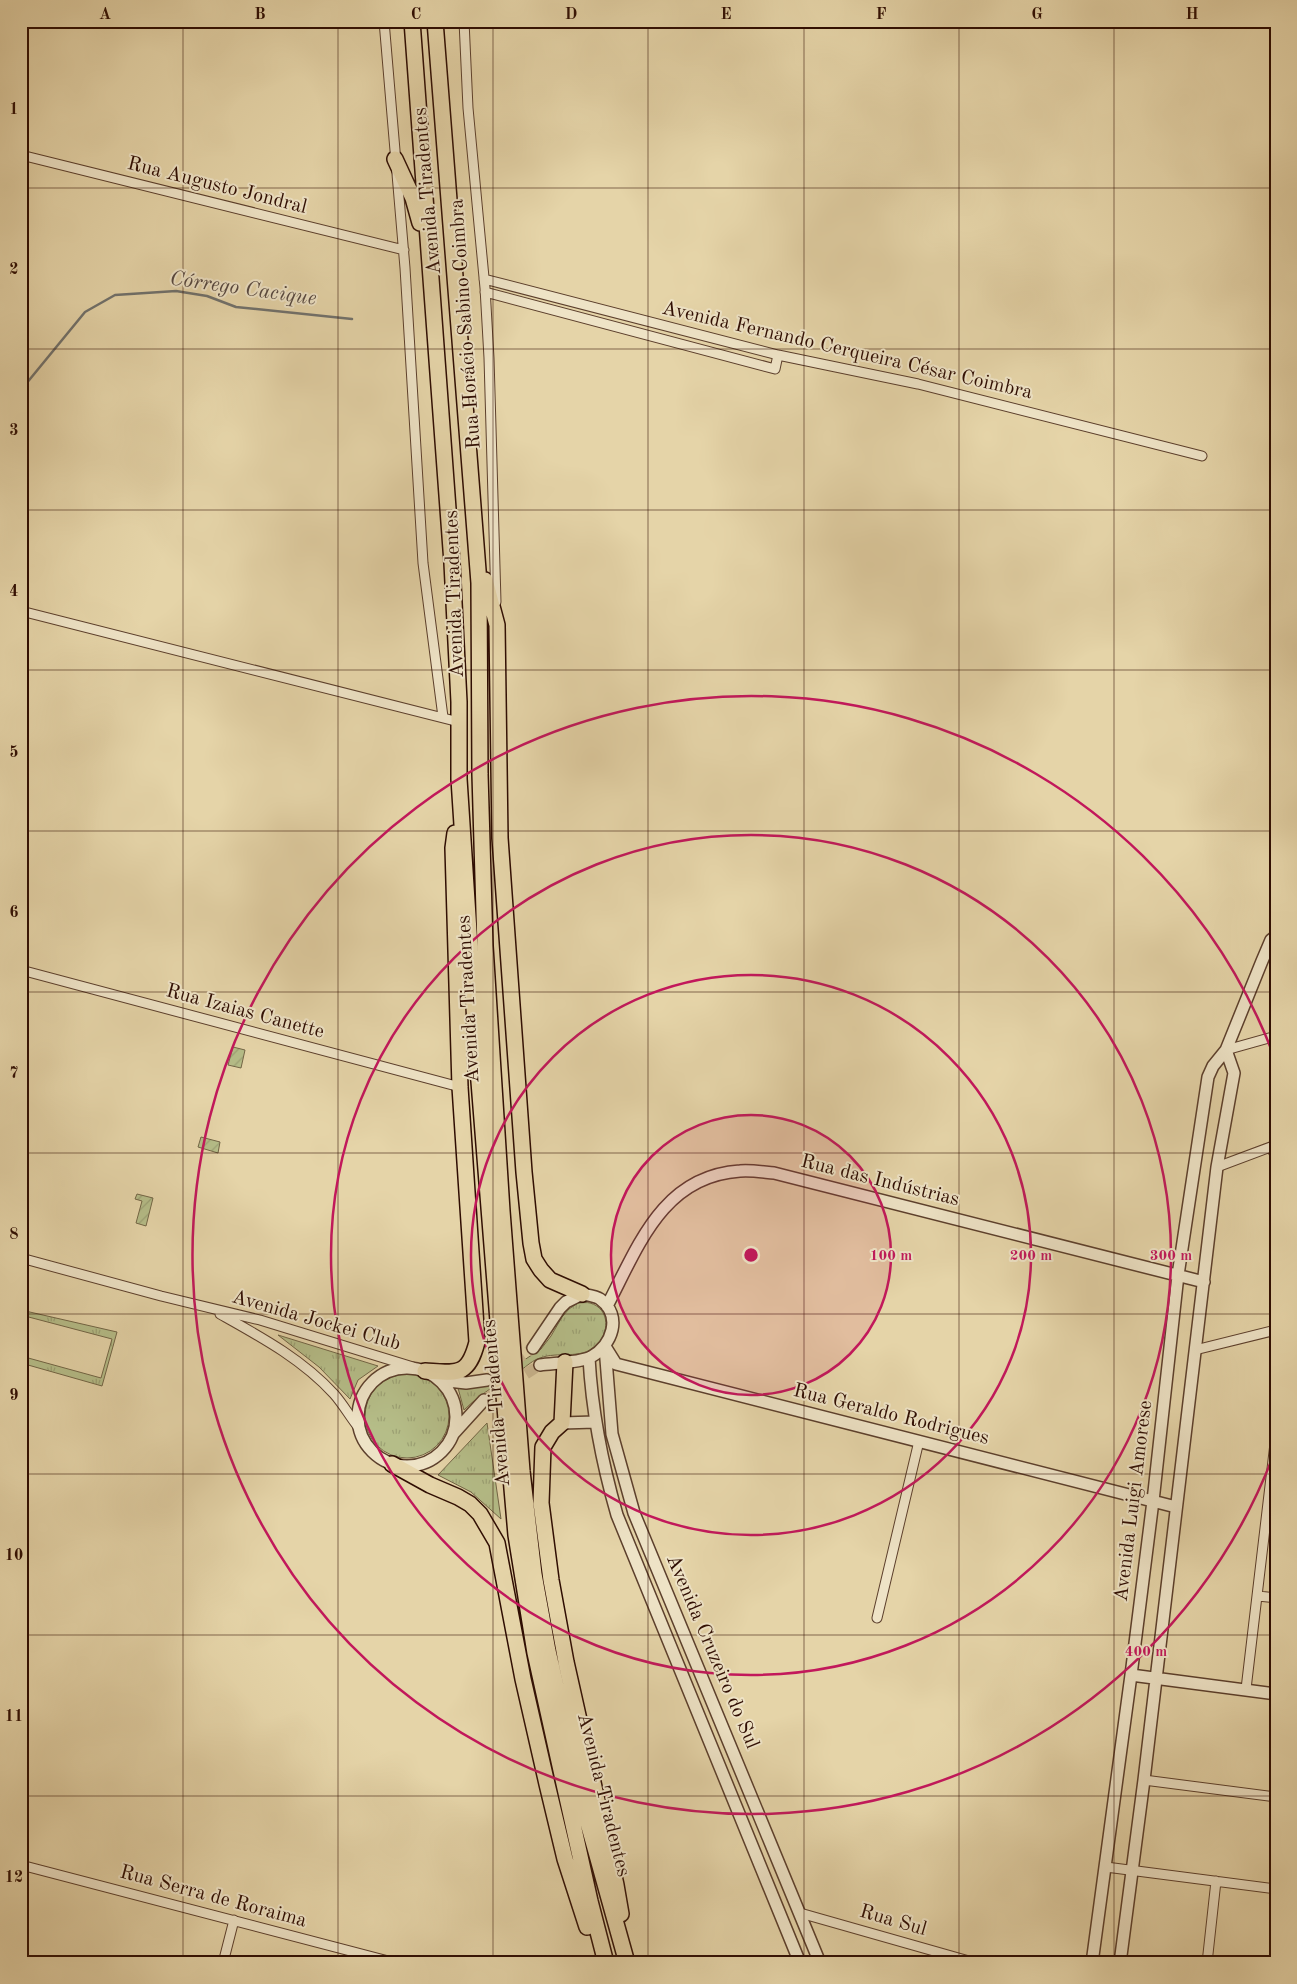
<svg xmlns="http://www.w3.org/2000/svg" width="1297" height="1984" font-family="'Old Standard TT',serif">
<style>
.grass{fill:url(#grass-tufts);stroke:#726545}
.garden{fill:url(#garden-furrows);stroke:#726545}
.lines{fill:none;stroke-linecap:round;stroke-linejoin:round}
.stream{stroke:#71726d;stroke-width:2.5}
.tertiary-tunnel{stroke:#cab68f;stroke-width:11;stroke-dasharray:11 5.5;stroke-linecap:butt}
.minor-casing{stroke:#5c3f2c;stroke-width:11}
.tertiary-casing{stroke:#5c3f2c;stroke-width:14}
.trunk-casing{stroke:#2f0d02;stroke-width:18}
.minor{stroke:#eee3c6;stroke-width:9}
.tertiary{stroke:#eee3c6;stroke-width:11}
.trunk{stroke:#e5d4a8;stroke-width:15}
.grid{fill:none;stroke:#2f0d02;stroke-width:1;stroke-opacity:0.55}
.ring{fill:none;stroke:#c2185b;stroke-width:2.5}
.labels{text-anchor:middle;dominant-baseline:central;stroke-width:4;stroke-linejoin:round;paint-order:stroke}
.street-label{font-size:20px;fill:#2f0d02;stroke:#eee3c6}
.water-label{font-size:21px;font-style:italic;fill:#564841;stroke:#eee3c6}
.centre{fill:#c2185b;stroke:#eee3c6;stroke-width:2.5}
.ring-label{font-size:15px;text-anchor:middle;font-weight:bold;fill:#c2185b;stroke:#eee3c6;stroke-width:4;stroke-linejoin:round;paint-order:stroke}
.neatline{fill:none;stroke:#2f0d02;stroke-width:2}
.grid-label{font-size:16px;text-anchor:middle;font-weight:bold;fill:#2f0d02}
</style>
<defs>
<pattern id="grass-tufts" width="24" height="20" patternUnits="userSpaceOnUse" patternTransform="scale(1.25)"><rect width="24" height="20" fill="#b5bd88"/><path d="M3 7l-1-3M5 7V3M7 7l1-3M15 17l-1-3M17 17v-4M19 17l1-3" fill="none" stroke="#9ca174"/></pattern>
<pattern id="garden-furrows" width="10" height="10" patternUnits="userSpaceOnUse" patternTransform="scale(1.25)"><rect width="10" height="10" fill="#b5bd88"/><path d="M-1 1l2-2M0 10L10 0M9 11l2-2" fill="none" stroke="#9ca174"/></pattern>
</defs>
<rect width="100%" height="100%" fill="#e5d4a8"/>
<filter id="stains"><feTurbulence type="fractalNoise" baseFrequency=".004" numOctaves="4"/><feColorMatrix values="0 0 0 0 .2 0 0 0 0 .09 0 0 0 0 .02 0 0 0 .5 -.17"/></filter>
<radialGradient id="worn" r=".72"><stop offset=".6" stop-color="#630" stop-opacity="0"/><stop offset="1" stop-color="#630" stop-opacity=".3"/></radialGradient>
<path class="grass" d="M578 1303C582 1303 587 1302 590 1303 611 1309 609 1334 596 1346 580 1360 558 1351 540 1358 533 1360 527 1366 521 1370 501 1382 481 1393 464 1410L458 1388 486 1385 541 1349 551 1336 562 1317 569 1309Z
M21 1310 117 1332 102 1386 21 1363V1356L101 1378 112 1339 21 1315Z
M278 1335 378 1366 358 1380 350 1399 319 1367Z
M365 1416a42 42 0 1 1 84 0a42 42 0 1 1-84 0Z
M487 1423 501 1519 471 1492 438 1475Z"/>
<path class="garden" d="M233 1047 245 1050 241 1068 228 1065Z
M201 1137 220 1142 218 1153 198 1147Z
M137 1194 153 1198 146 1226 136 1223 142 1201 135 1199Z"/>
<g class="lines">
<path class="stream" d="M21 390 85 312 115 295 176 291 207 296 236 307 352 319"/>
<path class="tertiary-tunnel" d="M487 1380 533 1348
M484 1400 540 1365"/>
<defs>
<path id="minor" d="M384 21 405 268 423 563 443 717
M464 21 468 108 485 288 489 358 496 602
M21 155 404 250
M484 279 778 355 918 384 1202 456
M485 292 775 369 778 355
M21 611 459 722
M21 970 460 1087
M1226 1050 1276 1036
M1271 1147 1276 1157
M1217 1167 1276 1145
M21 1258 161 1296 260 1320 413 1367
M220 1314C261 1337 302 1359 334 1394 343 1404 350 1417 359 1428
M1195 1350 1276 1330
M1258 1596 1276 1598
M877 1618 919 1441
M1246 1689 1276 1435
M1144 1780 1276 1797
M21 1865 396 1963
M1106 1867 1276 1889
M800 1913 976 1963
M223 1963 234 1920
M1207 1963 1216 1881"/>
<path id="tertiary" d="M607 1306C638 1247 662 1176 740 1171 751 1170 763 1172 774 1173L1204 1282
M605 1347 612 1434 634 1513 820 1963
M533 1348 560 1308 566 1302 582 1294C587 1295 596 1296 600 1299 623 1316 612 1345 591 1357 579 1363 554 1363 540 1365
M606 1348 616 1364 1176 1507
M589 1358C592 1412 602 1463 617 1515L800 1963
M358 1417a49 49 0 1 1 98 0a49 49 0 1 1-98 0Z
M439 1380 466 1383 487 1380
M562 1423 595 1422
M454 1433 484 1400
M1131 1675 1276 1694
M1092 1963 1131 1675 1153 1501 1178 1275 1208 1077 1213 1066 1226 1050 1262 961 1271 940 1276 936
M1120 1963 1144 1780 1217 1167 1234 1073 1226 1050"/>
<path id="trunk" d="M412 21 452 563 459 702V779L478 1069 503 1384 516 1535 535 1653 590 1901 606 1963
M435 21 479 583 480 774 485 946 502 1211 522 1471 534 1574 548 1651 583 1805 627 1963
M395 159 413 198 420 223
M485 580 497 625 500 838 524 1172 531 1243 534 1259 541 1270 550 1280 582 1294
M565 1362 562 1423 552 1432 543 1447 541 1503 551 1580 566 1662 616 1885 621 1914
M425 1371C457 1373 468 1377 477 1342L460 1087 453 848 455 833
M392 1464 430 1485 458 1497 470 1504 480 1514 497 1543 523 1679 547 1784 565 1859 587 1927"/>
</defs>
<use href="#minor" class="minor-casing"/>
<use href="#tertiary" class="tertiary-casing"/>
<use href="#trunk" class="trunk-casing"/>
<use href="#minor" class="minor"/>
<use href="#tertiary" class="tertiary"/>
<use href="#trunk" class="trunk"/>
</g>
<path class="grid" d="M183 21V1963M338 21V1963M493 21V1963M648 21V1963M804 21V1963M959 21V1963M1114 21V1963M21 188H1276M21 349H1276M21 510H1276M21 670H1276M21 831H1276M21 992H1276M21 1153H1276M21 1314H1276M21 1474H1276M21 1635H1276M21 1796H1276"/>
<circle cx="751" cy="1255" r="140" fill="#c2185b" fill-opacity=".12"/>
<g class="ring">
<circle cx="751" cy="1255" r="140"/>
<circle cx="751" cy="1255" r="280"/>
<circle cx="751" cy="1255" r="420"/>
<path d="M1275 1451A559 559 0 1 1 1275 1059"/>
</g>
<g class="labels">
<g class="street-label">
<text transform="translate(217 186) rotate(14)">Rua Augusto Jondral</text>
<text transform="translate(428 191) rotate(-95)">Avenida Tiradentes</text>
<text transform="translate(466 324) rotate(-94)">Rua Horácio Sabino Coimbra</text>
<text transform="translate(847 351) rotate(13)">Avenida Fernando Cerqueira César Coimbra</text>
<text transform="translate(455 594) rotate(-92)">Avenida Tiradentes</text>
<text transform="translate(469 999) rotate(-93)">Avenida Tiradentes</text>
<text transform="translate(245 1012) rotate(15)">Rua Izaias Canette</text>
<text transform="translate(880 1181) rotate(14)">Rua das Indústrias</text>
<text transform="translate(316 1321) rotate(16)">Avenida Jockei Club</text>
<text transform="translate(497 1403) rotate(-95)">Avenida Tiradentes</text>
<text transform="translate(891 1415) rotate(14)">Rua Geraldo Rodrigues</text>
<text transform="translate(1134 1501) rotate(-83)">Avenida Luigi Amorese</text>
<text transform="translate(712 1652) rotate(67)">Avenida Cruzeiro do Sul</text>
<text transform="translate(603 1795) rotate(76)">Avenida Tiradentes</text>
<text transform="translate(213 1897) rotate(15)">Rua Serra de Roraima</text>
<text transform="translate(893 1921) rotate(16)">Rua Sul</text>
</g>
<g class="water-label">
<text transform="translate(243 289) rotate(8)">Córrego Cacique</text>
</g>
</g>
<circle cx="751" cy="1255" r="8" class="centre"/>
<g class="ring-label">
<text x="891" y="1260">100 m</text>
<text x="1031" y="1260">200 m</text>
<text x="1171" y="1260">300 m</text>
<text x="1146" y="1656">400 m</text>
</g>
<rect width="1297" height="1984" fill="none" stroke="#e5d4a8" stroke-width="55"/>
<rect x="28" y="28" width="1242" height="1928" class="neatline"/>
<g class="grid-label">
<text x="105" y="19">A</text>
<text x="260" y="19">B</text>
<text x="416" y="19">C</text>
<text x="571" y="19">D</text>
<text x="726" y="19">E</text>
<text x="881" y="19">F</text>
<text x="1037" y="19">G</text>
<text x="1192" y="19">H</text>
<text x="14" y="114">1</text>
<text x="14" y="274">2</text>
<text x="14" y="435">3</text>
<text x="14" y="596">4</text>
<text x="14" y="757">5</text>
<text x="14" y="917">6</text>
<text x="14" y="1078">7</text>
<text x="14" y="1239">8</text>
<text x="14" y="1400">9</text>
<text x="14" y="1560">10</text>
<text x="14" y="1721">11</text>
<text x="14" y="1882">12</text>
</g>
<rect width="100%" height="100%" filter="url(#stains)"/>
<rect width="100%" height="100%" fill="url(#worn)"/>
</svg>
